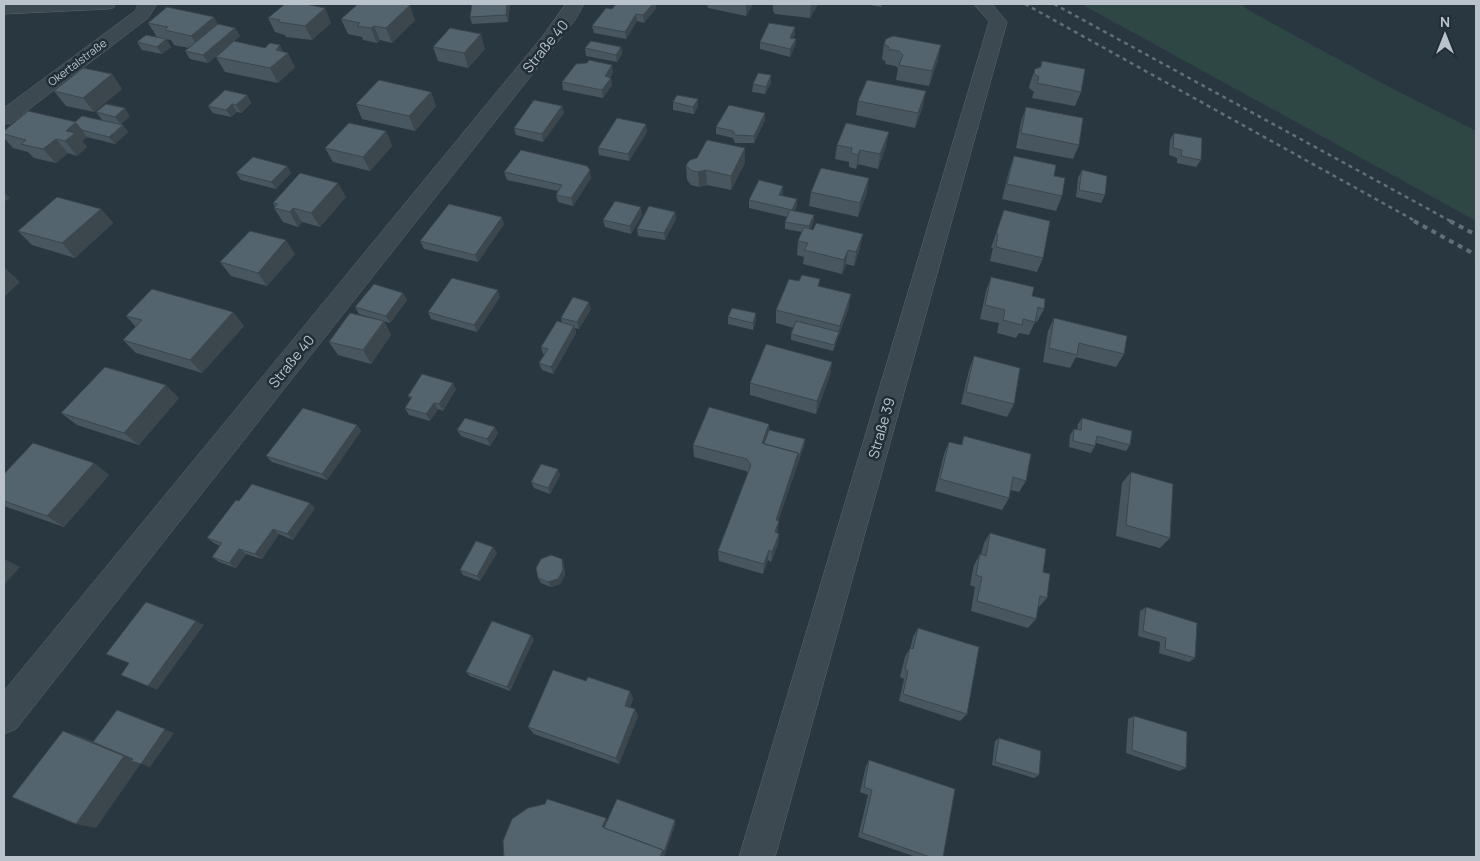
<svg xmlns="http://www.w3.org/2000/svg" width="1480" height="861" font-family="Manrope,sans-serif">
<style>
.green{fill:#2e4644}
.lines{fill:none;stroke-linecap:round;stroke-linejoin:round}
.minor-casing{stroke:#5b666f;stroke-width:1}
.minor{fill:#3d4951;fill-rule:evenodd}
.rail-far1{stroke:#626f7a;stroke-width:2.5;stroke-dasharray:4 4;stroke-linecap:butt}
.rail{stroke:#626f7a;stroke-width:4;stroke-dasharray:5 5;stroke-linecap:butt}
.wall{fill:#48565f}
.shaded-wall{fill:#3b464d}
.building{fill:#54646e;stroke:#3b464d}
.labels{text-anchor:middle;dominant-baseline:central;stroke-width:5;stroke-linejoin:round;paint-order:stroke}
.far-street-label{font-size:11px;fill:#bac3cb;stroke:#222e37}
.street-label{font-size:14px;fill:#bac3cb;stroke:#222e37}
</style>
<rect width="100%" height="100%" fill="#293741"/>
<path class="green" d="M1081 4H1242L1248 10 1378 81 1476 131V221Z"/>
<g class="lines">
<defs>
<path id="minor" d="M4 4H116L113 8 107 9 4 14Z
M139 4H157L148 18 11 123 4 124V108L135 11Z
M566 4H584L575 20 16 729 4 734V691L542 37Z
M974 4H992L1007 22 775 857H739L989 22Z"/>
</defs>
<use href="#minor" class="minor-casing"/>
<use href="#minor" class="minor"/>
<path class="rail-far1" d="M1025 4 1417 222
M1054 4 1452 222"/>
<path class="rail" d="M1414 221 1476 255
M1450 221 1476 235"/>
</g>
<path class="wall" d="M472 4H510L508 22 472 24 470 17Z
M616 4H656V8L644 23 637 21 626 39 594 33 592 26 612 9Z
M707 4H753L746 16 708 8Z
M773 4H818L810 18 775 14 773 11Z
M865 4H882L881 7Z
M268 18 331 23 312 40 286 37 285 35 275 32Z
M341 19 415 20 392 43 380 40 377 43 363 40 362 37 348 34Z
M148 23 218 24 235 28 240 36 208 63 190 59 185 51 189 48 174 45 171 40 158 38 166 39 171 47 162 54 142 50 137 42 157 37Z
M795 27V35L793 38 796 39 795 46 790 57 760 49V42Z
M884 44 938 60 929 86 896 80 898 68 896 66 885 64 886 62 882 59Z
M433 47 485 49 468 68 438 61Z
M621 47 622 54 617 62 586 56 585 48Z
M265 48 284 52 295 67 278 83 225 72 216 57Z
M1042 61 1081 92 1075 106 1032 98 1034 92 1029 88 1030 83 1035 69 1040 68Z
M613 72 610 78H611L612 85 603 98 563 90 562 82Z
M112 74 122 89 94 112 66 106 54 91Z
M771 83 765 94 752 92 753 84Z
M431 92 436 106 415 131 362 119 356 104Z
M247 95 251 103 241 113 237 112 231 117 213 113 208 106Z
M698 99V106L694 114 673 110V102Z
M858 101 923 106 915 128 856 115Z
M562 106 564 113 543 142 516 135 514 128Z
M1026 107 1079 145 1073 159 1016 148 1021 122Z
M96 112 130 116 121 124 123 125 128 132 115 144 87 137 82 141 87 147 77 156 68 153 56 163 34 158 28 152 13 148 4 138V131L75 122 102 120Z
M765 120 754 143H735L733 138 716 134V127Z
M386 131 392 146 370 171 333 162 325 148Z
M647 132 629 161 599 155 598 148Z
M1174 133 1201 160 1196 167 1177 163V158L1169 155 1170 140Z
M837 145 886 146 878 169 858 164 856 169 849 167V162L835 159Z
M745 148V163L731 190 707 185 699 187 691 185 687 180 686 165Z
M1014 156 1054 176 1062 196 1056 211 1002 199 1009 171Z
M1082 170 1105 195 1101 203 1076 197 1078 178Z
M504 172 591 178 573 206 558 202 556 195 558 191 507 180Z
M236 173H291L276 189 241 180Z
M783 186 782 195 797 206 794 211 814 215 813 223 811 229 860 248 854 266 846 264 842 274 803 264 804 257 797 255 798 241 802 232 785 229V222L787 217 749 208V200Z
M811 192H867L858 217 809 206Z
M346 197 320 227 302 222 298 227 283 222 274 208 275 207 273 203Z
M101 209 113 223 75 258 32 245 18 231Z
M1004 210 1043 258 1037 272 990 261 993 248H991Z
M675 212 676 219 665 240 638 236 637 229Z
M642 215 631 234 605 227 603 220Z
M504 224 478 262 424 249 420 241Z
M295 254 267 286 231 276 220 262Z
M991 277 1032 296 1044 309 1037 322H1035L1029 335 1019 333 1016 338 997 333 999 323 980 319 986 291Z
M819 286 849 307 833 351 791 340V334L794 328 776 323V310Z
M403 293 407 300 390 323 359 314 355 307Z
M500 297 477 332 431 319 428 312Z
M591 309 579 329 575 328 576 333 553 374 542 370 539 363 545 354H543L541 347 562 323 561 318Z
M233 312 244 326 202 373 136 353 123 340 136 327 126 316Z
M756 313V320L753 330 728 324V317Z
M1054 318 1124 354 1116 367 1076 357 1070 368 1043 362 1048 331Z
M384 321 391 335 371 364 338 355 329 342Z
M974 356 1014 404 1007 417 961 404 969 370Z
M832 362 830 375 816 414 750 395V383Z
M456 389 443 411 438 409 430 421 409 415 405 408 411 399 408 396Z
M179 398 139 445 77 425 61 413Z
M1082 418 1130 445 1126 451 1096 443 1095 446 1091 453 1069 447 1070 435 1074 429 1077 430 1078 424Z
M769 424V430L805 439 804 446 778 521 777 533 779 534 778 544 771 562 768 560 763 574 719 561 718 551 748 473 746 471 694 457 693 445Z
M357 425 361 431 327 480 272 462 266 456Z
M457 430 498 433 490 446 461 436Z
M964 436 1026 481 1019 492 1010 490 1009 498 1002 510 935 491 944 454 949 442 961 445Z
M94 463 109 475 64 527 4 506V474Z
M558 469 560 475 550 494 534 488 531 482Z
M1131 472 1170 538 1160 548 1116 536 1122 483Z
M239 501 315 508 293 540 279 534 262 559 246 554 236 568 219 562 212 557 220 546 214 543 207 538Z
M990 533 1043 572 1047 598 1039 607H1038L1036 619 1028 628 971 611 975 587 970 585 974 565 980 554 981 555 984 543Z
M497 553 480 581 463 575 460 570Z
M562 559 564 565 565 575 560 584 551 587 541 583 538 578Z
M1146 607 1195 658 1189 662 1159 653 1160 642 1138 636 1140 611Z
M918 628 967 714 960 721 899 701 904 679 900 677 905 657 910 648V649L913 637Z
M534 639 510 691 470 676 466 672Z
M586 681 630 691 633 699 630 707 635 709 638 716 619 764 534 734 528 727Z
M1134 716 1186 768 1179 771 1126 753 1128 719Z
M999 738 1039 775 1034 778 992 765 995 741Z
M869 760 943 857H916L858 837 868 795 860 792 866 766Z"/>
<path class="shaded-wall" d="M507 4H510L508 22 506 15Z
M653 4H656V8L644 23 643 15Z
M746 4H753L746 16Z
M811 4H818L810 18Z
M410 5 415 20 392 43 386 28Z
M325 8 331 23 312 40 305 26Z
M636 14 637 21 626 39 625 32Z
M214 17 222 32 200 50 191 36Z
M374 26 380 40 377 43 371 28Z
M795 27V35L790 45V38Z
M235 28 240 36 208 63 203 55Z
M481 34 485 49 468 68 464 53Z
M166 39 171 47 162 54 157 47Z
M796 39 795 46 790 57V49Z
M280 45 285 55 288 53 295 67 278 83 270 68 276 50Z
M941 45 938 60 929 86 932 71Z
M621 47 622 54 617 62 616 55Z
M612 65 613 72 606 84 605 76Z
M112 74 122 89 94 112 83 98Z
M771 75V83L765 94 766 87Z
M611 78 612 85 603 98 602 90Z
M926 91 923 106 915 128 918 113Z
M431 92 436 106 415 131 409 116Z
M247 95 251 103 241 113 236 105Z
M698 99V106L694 114 693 107Z
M232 104 237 112 231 117 226 110Z
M562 106 564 113 543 142 542 134Z
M125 108 130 116 121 124 115 117Z
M765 113V120L754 143V136Z
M76 122 87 137 82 141 87 147 77 156 65 141 66 131Z
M646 124 647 132 629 161 628 154Z
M123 125 128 132 115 144 109 137Z
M386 131 392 146 370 171 363 157Z
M889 132 886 146 878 169 880 154Z
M56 139 68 153 56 163 43 149Z
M745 148V163L731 190V176Z
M860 150 858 164 856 169 858 155Z
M287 166 291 173 276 189 271 182Z
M590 170 591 178 573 206 571 198Z
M706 170 707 185 699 187 698 172Z
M869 178 867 192 858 217 860 203Z
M338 183 346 197 320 227 311 213Z
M783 186V194L779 202V195Z
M4 192 10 198 4 202Z
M797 199V206L792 218V210Z
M641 207 642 215 631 234 630 226Z
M293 208 302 222 298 227 290 212Z
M101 209 113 223 75 258 62 243Z
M675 212 676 219 665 240 664 233Z
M814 215 813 223 809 234V226Z
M502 217 504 224 478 262 475 255Z
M863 234 860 248 854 266 856 252Z
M286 240 295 254 267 286 258 273Z
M848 250 846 264 842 274 844 260Z
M5 268 20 282 4 297V270Z
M498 290 500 297 477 332 474 325Z
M403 293 407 300 390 323 386 316Z
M851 294 849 307 833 351 840 326Z
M589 302 591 309 579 329 577 322Z
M233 312 244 326 202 373 190 360Z
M756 313V320L753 330V323Z
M384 321 391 335 371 364 363 350Z
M574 326 576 333 553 374 551 367Z
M832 362 830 375 816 414 817 401Z
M453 383 456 389 443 411 439 404Z
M166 385 179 398 139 445 124 433Z
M434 403 438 409 430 421 426 414Z
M769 424 768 436 764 450 762 443Z
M357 425 361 431 327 480 322 474Z
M495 427 498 433 490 446 487 439Z
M805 439 804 446 775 530 776 520 798 453Z
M94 463 109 475 64 527 47 516Z
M558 469 560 475 550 494 548 488Z
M310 503 315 508 293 540 287 534Z
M779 521 778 532 774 543 775 532Z
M273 529 279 534 262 559 255 554Z
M779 534 778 544 771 562 772 552Z
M493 547 497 553 480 581 477 576Z
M239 549 246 554 236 568 229 563Z
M769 550 768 560 763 574 764 564Z
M4 559 20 567 4 585Z
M562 559 564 565 565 575 560 584 551 587 548 582Z
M196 621 204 625 157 690 148 686Z
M531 635 534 639 510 691 507 687Z
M630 691 633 699 628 713 625 706Z
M635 709 638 716 619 764 616 758Z
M117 710 174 733 150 767 141 764Z
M63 731 82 737 142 762 96 828 76 824Z
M606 818 610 823 606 830 602 827Z
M675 820 676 823 664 857H660Z"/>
<path class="building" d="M285 4H305L325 8 305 26 279 22 280 20 268 18Z
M358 4H404L410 5 386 28 374 26 371 28 357 26 360 23 341 19Z
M472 4H507L506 15 470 17Z
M616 4H653L643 15 636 14 625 32 592 26 606 8 612 9Z
M167 7 214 17 191 36 165 30 168 27 148 23Z
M769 23 795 27 790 38 796 39 790 49 760 42Z
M218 24 235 28 203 55 185 51Z
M450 28 481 34 464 53 433 47Z
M146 35 166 39 157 47 137 42Z
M893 36 941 45 932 71 899 65 903 55 899 51 888 49 889 47 884 44 886 39Z
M234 41 265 48 270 43 280 45 276 50 288 53 270 68 216 57Z
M591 41 621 47 616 55 585 48Z
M589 60 612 65 605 76 611 78 602 90 562 82 576 64 587 63Z
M1042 61 1085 69 1081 92 1037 83 1039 77 1034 74 1035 69 1041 67Z
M83 68 112 74 83 98 54 91Z
M758 73 771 75 766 87 753 84Z
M379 80 431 92 409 116 356 104Z
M867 80 926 91 918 113 858 101Z
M225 90 247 95 236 105 232 104 226 110 208 106Z
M677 95 698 99 693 107 673 102Z
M534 100 562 106 542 134 514 128Z
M106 104 125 108 115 117 96 112Z
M729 105 765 113 754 136 735 135 733 131 716 127Z
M1026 107 1083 118 1079 145 1021 133Z
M28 111 76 122 66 131 75 133 65 141 56 139 43 149 21 144 26 140 4 134V131Z
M82 116 123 125 109 137 82 130 75 122Z
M617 118 646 124 628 154 598 148Z
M349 123 386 131 363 157 325 148Z
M846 123 889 132 880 154 860 150 858 155 851 153 852 148 837 145Z
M1174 133 1202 138 1201 160 1181 156 1182 150 1173 148Z
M707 140 745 148 731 176 706 170 698 172 690 170 686 165 690 160 697 158Z
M521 150 587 166 590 170 571 198 556 195 562 185 504 172Z
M1014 156 1056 165 1054 176 1065 178 1062 196 1007 184Z
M253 157 287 166 271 182 236 173Z
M821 168 869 178 860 203 811 192Z
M1082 170 1107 176 1105 195 1079 190Z
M300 173 338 183 311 213 293 208 290 212 274 208 278 204 273 203Z
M759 180 783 186 779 195 797 199 792 210 749 200Z
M57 197 101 209 62 243 18 231Z
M615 201 641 207 630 226 603 220Z
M449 204 502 217 475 255 420 241Z
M649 206 675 212 664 233 637 229Z
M790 210 814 215 809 226 785 222Z
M1004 210 1050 221 1043 258 996 247 998 234H996Z
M816 223 863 234 856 252 848 250 844 260 804 250 808 243 798 241 804 227 813 230Z
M250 231 286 240 258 273 220 262Z
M802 275 820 279 818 286 851 294 840 326 776 310 789 279 799 281Z
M991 277 1034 287 1032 296 1045 299 1044 309 1038 307 1035 322 1023 319 1022 325 1003 320 1005 310 985 305Z
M452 278 498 290 474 325 428 312Z
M374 284 403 293 386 316 355 307Z
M152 289 233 312 190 360 123 340 142 320 126 316Z
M573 297 589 302 577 322 561 318Z
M732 308 756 313 753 323 728 317Z
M350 313 384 321 363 350 329 342Z
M1054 318 1127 336 1124 354 1079 343 1077 355 1049 348Z
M557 321 574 326 551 367 539 363 548 349 541 347Z
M796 321 839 332 834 345 791 334Z
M766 344 832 362 817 401 750 383Z
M974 356 1020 368 1014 404 966 392Z
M105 367 166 385 124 433 61 413Z
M422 374 453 383 439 404 434 403 426 414 405 408 412 397 408 396Z
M709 407 769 424 762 443 798 453 776 520 779 521 775 532 779 534 772 552 769 550 764 564 718 551 751 465 747 459 693 445Z
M303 408 357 425 322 474 266 456Z
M465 418 495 427 487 439 457 430Z
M1082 418 1132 431 1130 445 1097 436 1095 446 1073 441 1074 429 1081 430Z
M769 430 805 439 798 459V453L764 444Z
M964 436 1031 454 1026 481 1013 477 1009 498 940 479 949 442 962 445Z
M33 443 94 463 47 516 4 501V474Z
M541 464 558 469 548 488 531 482Z
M1131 472 1173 484 1170 538 1126 525Z
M252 484 310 503 287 534 273 529 255 554 239 549 229 563 212 557 222 543 207 538 236 500 239 501Z
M990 533 1046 549 1043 572 1050 574 1047 598 1040 596 1036 619 977 601 982 577 976 575 980 554 986 556Z
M476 541 493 547 477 576 460 570Z
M551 555 562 559 563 570 558 579 548 582 538 578 536 568 541 559Z
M146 602 196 621 148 686 121 675 129 663 106 654Z
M1146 607 1197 623 1195 658 1165 649 1166 638 1143 631Z
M492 621 531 635 507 687 466 672Z
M918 628 979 647 967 714 903 694 908 671 905 669 910 648 913 649Z
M553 670 586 681 588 677 630 691 625 706 635 709 616 758 528 727Z
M117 710 165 729 141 764 131 761 133 759 93 742Z
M1134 716 1187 732 1186 768 1132 750Z
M63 731 124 756 76 824 12 797Z
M999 738 1041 751 1039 775 995 762Z
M869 760 955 789 943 857H930L862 833 872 790 864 787Z
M547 799 606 818 602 827 663 850 660 857H504L503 841 512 819 528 808 545 804Z
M617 799 675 820 664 852 663 850 604 828Z"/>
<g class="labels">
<g class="far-street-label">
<text transform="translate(77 62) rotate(-37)">Okertalstraße</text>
</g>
<g class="street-label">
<text transform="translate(545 46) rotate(-51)">Straße 40</text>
<text transform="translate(291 361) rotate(-51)">Straße 40</text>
<text transform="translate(881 428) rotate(-74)">Straße 39</text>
</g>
</g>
<rect width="1480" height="861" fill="none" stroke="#bac3cb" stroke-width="10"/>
<g transform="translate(1445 35)" stroke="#222e37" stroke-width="4" paint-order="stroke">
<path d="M0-4L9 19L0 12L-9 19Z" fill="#bac3cb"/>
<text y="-8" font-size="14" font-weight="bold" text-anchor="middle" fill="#bac3cb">N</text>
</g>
</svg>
